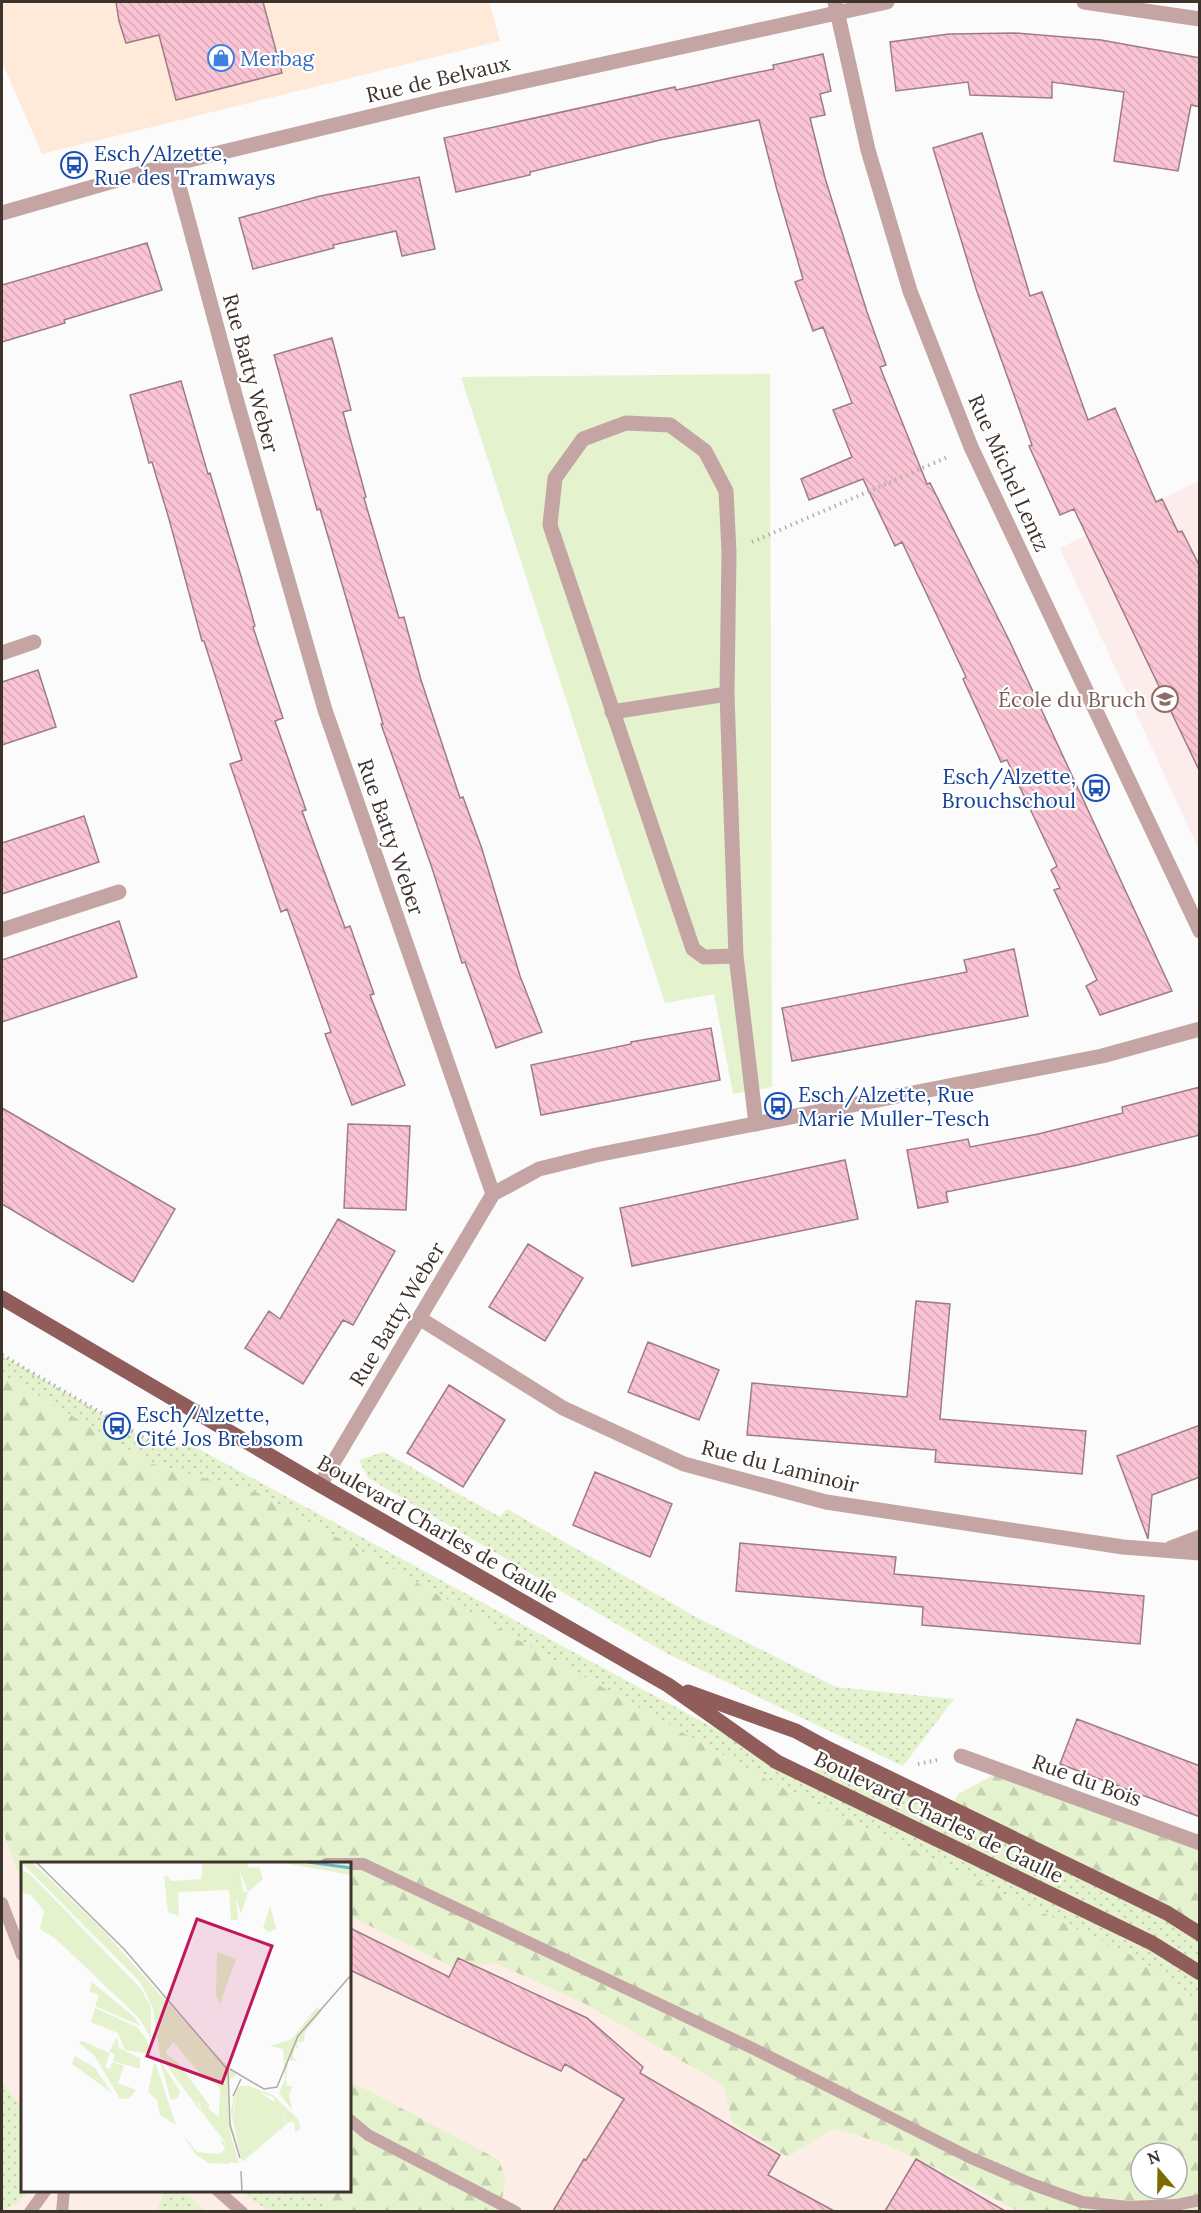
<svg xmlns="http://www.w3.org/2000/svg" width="1201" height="2213" font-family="Lora,serif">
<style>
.built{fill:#ffe9d9}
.industrial{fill:#fceee7;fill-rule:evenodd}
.education{fill:#fdecec}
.grass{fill:url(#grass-dots)}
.forest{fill:url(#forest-firs);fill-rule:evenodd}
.park{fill:#e4f2cd}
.building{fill:url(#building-back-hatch);stroke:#9e7c87;stroke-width:1.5}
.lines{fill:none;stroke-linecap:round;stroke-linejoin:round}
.path{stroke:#b3afac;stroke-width:4;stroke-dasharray:1.5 4.5;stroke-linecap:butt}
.service{stroke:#c4a5a3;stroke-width:12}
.pedestrian{stroke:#c4a5a3;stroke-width:15}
.minor{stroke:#c4a5a3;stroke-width:15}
.tertiary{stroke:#c4a5a3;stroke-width:15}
.primary{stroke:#915d5b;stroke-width:15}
.labels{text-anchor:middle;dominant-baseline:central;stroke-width:4.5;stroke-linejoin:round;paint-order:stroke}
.shop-label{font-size:21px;fill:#366cbe;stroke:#fff;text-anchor:start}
.street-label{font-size:21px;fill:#3e332b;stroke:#fff}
.transit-label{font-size:21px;fill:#164399;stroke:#fff;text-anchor:start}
.education-label{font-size:21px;fill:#785e54;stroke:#fff;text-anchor:end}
.inset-river{fill:none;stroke:#6bb5ce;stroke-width:3}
.inset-road{fill:none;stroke:#afaba8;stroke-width:1.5}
.view{fill:#c2185b;fill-opacity:0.15;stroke:#c2185b;stroke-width:3}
.inset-edge{fill:none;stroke:#3e332b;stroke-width:3}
</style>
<defs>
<pattern id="grass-dots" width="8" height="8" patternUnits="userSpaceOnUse" patternTransform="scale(1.5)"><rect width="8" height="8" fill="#e4f2cd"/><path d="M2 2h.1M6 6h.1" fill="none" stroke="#c5d0b0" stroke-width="1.8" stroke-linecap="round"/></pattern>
<pattern id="forest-firs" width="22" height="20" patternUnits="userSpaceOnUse" patternTransform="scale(1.5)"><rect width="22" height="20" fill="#e4f2cd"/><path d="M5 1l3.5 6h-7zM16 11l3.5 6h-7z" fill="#c5d0b0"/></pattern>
<pattern id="building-back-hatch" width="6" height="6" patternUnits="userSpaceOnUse" patternTransform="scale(1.5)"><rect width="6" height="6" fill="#fac4d5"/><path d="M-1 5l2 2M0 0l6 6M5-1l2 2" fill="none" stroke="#d7a9b7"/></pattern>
</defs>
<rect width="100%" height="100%" fill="#fbfbfb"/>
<path class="built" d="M2 2H489L500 41 42 154 2 62Z"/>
<path class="industrial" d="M2 1504 1199 2132V2211H2ZM22 1864H350V2190H22ZM1141 2153H1177V2189H1141Z"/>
<path class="education" d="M1199 481V850L1060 548Z"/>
<path class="grass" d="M2 1355 155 1445 195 1447 777 1762 811 1778 827 1748 1199 1934V2002L1141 1960 767 1780 258 1493 153 1464 2 1374Z
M384 1452 500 1517 507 1509 696 1617 836 1687 954 1699 903 1766 668 1654 368 1478 359 1460Z
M2 2081 22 2109V2190L30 2191 15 2204 2 2211Z
M164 2191H183L206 2211H159L158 2208Z
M239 2191H301L338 2211H269Z"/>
<path class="forest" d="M2 1374 153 1464 258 1493 767 1780 1141 1960 1199 2002V2211H1018L924 2162 879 2142 833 2128 788 2157 732 2122 724 2086 588 2005 495 1963 455 1968 350 1916V1864H22V1883L2 1829ZM1141 2153H1177V2189H1141Z
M1001 1771 1199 1849V1934L951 1808 958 1794Z
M350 2081 499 2160 506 2180 501 2202 516 2211H338L301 2191 350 2190Z"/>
<path class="park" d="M770 374 772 1087 733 1094 714 994 665 1003 461 377Z"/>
<path class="building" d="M116 2H263L282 73 176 100 159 35 126 43 119 21Z
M1015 33 1101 40 1200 58V107L1191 105 1178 171 1114 161 1124 92 1052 82V98L970 95 968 82 896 91 890 42 949 34Z
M823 54 831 91 820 94 825 115 810 118 825 178 867 312 886 365 880 367 927 484 930 483 1010 642 1172 991 1100 1015 1086 986 1097 980 1054 890 1060 888 1051 870 1057 866 1007 760 1001 762 963 679 966 677 902 542 895 546 863 479 809 500 801 479 852 457 833 410 852 403 823 327 813 331 795 282 803 279 777 190 759 120 660 140 530 172V175L456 192 444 138 675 87 676 90 744 75 774 69 773 65Z
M982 133 1030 296 1042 292 1088 420 1115 408 1156 502 1162 499 1178 532 1182 531 1200 567V772L1074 509 1060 515 1029 446 1032 445 977 292 933 148Z
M419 177 435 249 402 256 396 231 333 245 334 248 253 269 239 218 320 196Z
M147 243 162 290 64 320 65 323 2 342V285Z
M332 338 351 410 343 412 366 497 364 498 399 618 404 617 421 680 460 798 463 797 482 849 520 976 542 1032 496 1048 465 962 462 963 432 868 381 724H383L320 509 317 510 274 355Z
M181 381 208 474 210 473 241 576 255 626 253 627 283 718 275 721 306 810 302 811 345 928 350 926 374 994 370 995 405 1085 352 1105 325 1034 331 1032 287 909 281 912 230 764 242 760 204 641H202L169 519 152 462 149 463 130 395Z
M38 670 56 727 2 745V682Z
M84 816 99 862 2 894V843Z
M119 921 137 977 2 1022V960Z
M1014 949 1028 1016 792 1061 782 1008 967 972 964 960Z
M711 1028 720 1080 541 1115 531 1065 631 1044V1042Z
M1200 1087V1135L1078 1165 946 1192 948 1202 918 1208 907 1150 968 1139 970 1147 1038 1134 1123 1113 1122 1107Z
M2 1108 175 1209 133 1282 2 1204Z
M348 1124 410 1126 406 1210 344 1208Z
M845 1160 858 1219 632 1266 620 1208Z
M338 1219 395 1251 353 1325 343 1320 303 1384 245 1348 269 1311 280 1319Z
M528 1244 583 1278 545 1341 489 1307Z
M916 1301 950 1304 940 1419 1086 1431 1082 1474 935 1462 936 1450 747 1435 752 1383 907 1397Z
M648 1342 719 1370 699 1420 628 1392Z
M449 1385 505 1420 463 1487 407 1453Z
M1200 1425V1477L1152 1495 1148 1539 1117 1456Z
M595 1472 672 1504 650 1557 573 1525Z
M740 1543 896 1557 894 1574 1144 1596 1140 1644 922 1625 923 1607 736 1591Z
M1077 1719 1200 1766V1817L1060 1764Z
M350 1928 449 1977 458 1958 587 2018 643 2067 640 2073 780 2155 768 2175 834 2211H553L584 2159 586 2160 624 2099 565 2064 561 2071 350 1970Z
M916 2159 1005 2211H885Z"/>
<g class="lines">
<path class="path" d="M752 542 948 457
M2 1355 156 1445
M918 1764 937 1760"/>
<path class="service" d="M326 1864H349
M350 1864H363L752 2048 971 2158 1034 2185 1082 2202 1128 2207 1176 2205 1200 2200
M2 1903 22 1955
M350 2120 368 2135 516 2212
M217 2190 242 2212
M30 2212 46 2190
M62 2212 64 2190"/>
<path class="pedestrian" d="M612 712 727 694
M736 956 704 957 693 949 550 525 555 478 583 439 626 423 670 425 705 451 726 491 729 552 727 694 736 956 756 1124"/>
<path class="minor" d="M835 2 868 150 910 291 971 447 1200 931
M173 164 237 402 325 710 493 1194 320 1485
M2 653 34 642
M2 930 119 892
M493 1194 539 1169 596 1155 1102 1056 1200 1029
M419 1318 563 1408 684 1464 826 1502 1123 1547 1200 1553
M1171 1548 1200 1537
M961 1756 1200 1843"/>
<path class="tertiary" d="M1084 2 1200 19
M2 213 173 164 439 100 887 2"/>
<path class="primary" d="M2 1298 320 1485 668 1685 777 1762 1152 1943 1200 1973
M688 1692 796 1731 827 1748 1167 1913 1200 1934"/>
</g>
<defs>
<symbol id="shop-ring" viewBox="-11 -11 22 22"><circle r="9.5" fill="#fff" stroke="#3f7fe0" stroke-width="1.5"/><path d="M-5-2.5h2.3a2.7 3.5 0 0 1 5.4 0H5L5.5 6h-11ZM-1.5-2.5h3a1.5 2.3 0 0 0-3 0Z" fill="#3f7fe0"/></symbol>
<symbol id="bus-ring" viewBox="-11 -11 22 22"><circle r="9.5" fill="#fff" stroke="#1a4fb4" stroke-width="1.5"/><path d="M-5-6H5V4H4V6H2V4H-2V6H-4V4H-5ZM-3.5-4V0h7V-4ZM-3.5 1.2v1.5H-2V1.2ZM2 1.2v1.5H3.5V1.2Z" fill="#1a4fb4"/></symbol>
<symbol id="school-ring" viewBox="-11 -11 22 22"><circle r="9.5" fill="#fff" stroke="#8d6e63" stroke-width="1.5"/><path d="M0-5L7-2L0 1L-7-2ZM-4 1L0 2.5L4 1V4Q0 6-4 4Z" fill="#8d6e63"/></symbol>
</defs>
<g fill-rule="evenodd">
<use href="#shop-ring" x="206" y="43" width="30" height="30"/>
<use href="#bus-ring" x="59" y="150" width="30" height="30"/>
<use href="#school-ring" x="1150" y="684" width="30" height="30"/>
<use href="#bus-ring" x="1081" y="773" width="30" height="30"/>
<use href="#bus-ring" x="763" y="1091" width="30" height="30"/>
<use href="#bus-ring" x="102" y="1411" width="30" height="30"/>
</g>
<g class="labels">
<g class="shop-label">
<text x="240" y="58">Merbag</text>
</g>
<g class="street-label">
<text transform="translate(438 79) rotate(-13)">Rue de Belvaux</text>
<text transform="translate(251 373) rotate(75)">Rue Batty Weber</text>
<text transform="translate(1009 473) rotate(66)">Rue Michel Lentz</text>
<text transform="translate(391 837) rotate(71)">Rue Batty Weber</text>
<text transform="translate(397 1314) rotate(-59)">Rue Batty Weber</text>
<text transform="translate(780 1466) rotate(14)">Rue du Laminoir</text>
<text transform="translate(438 1529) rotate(30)">Boulevard Charles de Gaulle</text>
<text transform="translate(1087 1780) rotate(20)">Rue du Bois</text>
<text transform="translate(939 1817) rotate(26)">Boulevard Charles de Gaulle</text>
</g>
<g class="transit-label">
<text x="94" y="153">Esch/Alzette,<tspan x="94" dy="24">Rue des Tramways</tspan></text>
<text x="1076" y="776" text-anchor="end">Esch/Alzette,<tspan x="1076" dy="24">Brouchschoul</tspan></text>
<text x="798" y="1094">Esch/Alzette, Rue<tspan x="798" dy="24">Marie Muller-Tesch</tspan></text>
<text x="136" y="1414">Esch/Alzette,<tspan x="136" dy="24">Cité Jos Brebsom</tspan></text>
</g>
<g class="education-label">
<text x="1146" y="699">École du Bruch</text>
</g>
</g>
<g transform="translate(21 1862)">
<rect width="330" height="330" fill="#fbfbfb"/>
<path d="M202 0H226L228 6 238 5 242 17 227 30 219 10 222 30 218 31ZM0 8 10 13 120 127 130 145V176L117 155 35 77 19 67 23 49 10 33 0 30ZM249 43 255 67 247 70 242 66ZM71 120 113 155 120 164 74 144 78 133 68 129ZM142 136 215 213 208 218V254L219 292 210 249 213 230 219 224H228L252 233 276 256 280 266 274 270V262L271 259 266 262 252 235 222 225 215 233 212 248 221 296 207 263 203 204ZM296 145 301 149 284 170 283 179 276 181 278 187 274 185 273 188 272 196 277 198 267 199 265 217 266 224H272L268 232 271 248 258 231 264 217 262 187 249 184 271 177ZM74 146 116 165 126 178 129 192 104 188 97 171 70 160ZM96 175 98 186 119 196V207L92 199 94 193 88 189ZM61 179 89 191 84 205 89 207 91 200 103 204 97 221 115 228 109 236 99 237 73 193 58 181ZM54 194 74 206 91 231 51 202ZM139 194 174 233 180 249 174 242ZM138 197 159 229 157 236 150 238ZM133 201 135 202 155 263 139 253 136 238 127 230ZM162 273 176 290 198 292 204 287 199 277 203 280 209 302 187 301 174 292Z" fill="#e4f2cd"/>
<path d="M0 0 13 2 80 66 203 204 207 210 203 221 208 225 207 263 218 301 207 300 204 280 180 249 179 241 174 242V233L139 194 132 146 119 120ZM152 180 176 208 199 226 198 255 187 246 189 244 158 202 144 191ZM182 0H202L219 16 217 30H227L220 52 215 36 217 58H210L208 28 157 30 158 54 147 50 143 15 147 14 150 19 180 17ZM305 0 313 3 326 0 330 2V13L263 1ZM220 224 230 225 263 246 266 252 261 254 266 262 221 300 212 255 215 233Z" fill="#e4f2cd" fill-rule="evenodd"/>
<path d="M196 90 215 97 199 142 195 134ZM214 260a8 8 0 1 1 16 0a8 8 0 1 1-16 0Z" fill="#e4f2cd"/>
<path class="inset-river" d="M287 0 330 6"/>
<path class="inset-road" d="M15 0 103 87 207 208 209 263 219 296M209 207 243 227 256 225 277 174 330 113M212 234 220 217M220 309 221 330"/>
<path class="view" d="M176 57 251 84 201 221 126 194Z"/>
<rect width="330" height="330" class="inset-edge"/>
</g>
<rect width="1201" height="2213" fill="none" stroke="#3e332b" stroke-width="6"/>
<g transform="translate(1159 2171) rotate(340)"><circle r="28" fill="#ffffff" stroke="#b2adaa" stroke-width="1.5"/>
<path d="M0-4.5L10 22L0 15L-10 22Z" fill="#7c6900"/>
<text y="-9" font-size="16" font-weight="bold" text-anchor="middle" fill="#3e332b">N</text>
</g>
</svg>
